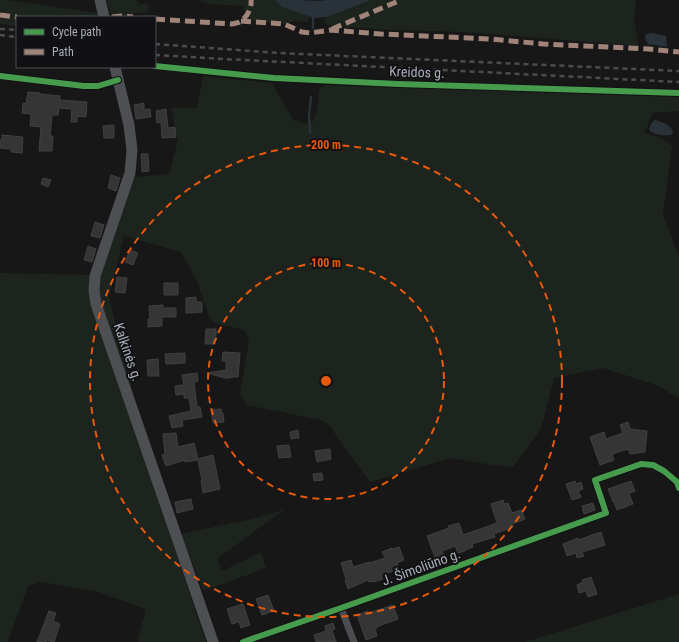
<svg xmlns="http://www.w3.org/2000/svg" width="679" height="642" font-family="'Roboto Condensed',sans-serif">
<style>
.green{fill:#1d241e}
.water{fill:#2a3239}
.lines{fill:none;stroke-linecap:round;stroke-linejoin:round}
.stream{stroke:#2a3239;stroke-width:2.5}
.building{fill:#353536;stroke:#3f4043}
.minor{stroke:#4b4c50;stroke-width:7}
.primary{stroke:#4d4f52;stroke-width:11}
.rail{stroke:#4b4c4f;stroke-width:2.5;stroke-dasharray:5 4;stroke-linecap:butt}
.quiet{stroke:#a18479;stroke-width:5;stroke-dasharray:10 5;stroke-linecap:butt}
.cycleway-casing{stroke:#111113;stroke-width:8}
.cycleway{stroke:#469c4c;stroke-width:6}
.ring{fill:none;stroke:#e8590c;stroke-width:2;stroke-dasharray:7 5}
.labels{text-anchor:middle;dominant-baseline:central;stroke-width:4;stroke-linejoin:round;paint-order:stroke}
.street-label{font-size:14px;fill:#a8adb8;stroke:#111113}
.centre{fill:#e8590c;stroke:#111113;stroke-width:2}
.ring-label{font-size:12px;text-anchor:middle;font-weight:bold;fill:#e8590c;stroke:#111113;stroke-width:4;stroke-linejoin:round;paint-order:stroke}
</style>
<rect width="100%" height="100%" fill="#171717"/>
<path class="green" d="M0 0H7L98 13V17H17V26L0 24Z
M106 0H136L140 4H147L149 6V10L146 13H134L132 17H112Z
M195 0H275L282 7 310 16 308 22 295 21 284 24 255 22 247 15 242 6 211 4Z
M371 0H636L634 21 639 46 463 32 391 30 335 26 327 25 323 22 327 17Z
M203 76 272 83 293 120 306 124 313 121 317 110 319 90 324 85 478 89 679 97V111L652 113 645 133 663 139 672 146 663 214 679 257V398L669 393 659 386 603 368 554 378 541 429 513 467 492 465 451 458 370 482 328 424 321 420 247 405 240 394 249 340 244 330 215 323 209 317 197 281 181 252 124 236 109 297 132 388 126 385 99 294V279L134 177 169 174 178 140 171 108H197Z
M0 273 90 275 107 350 206 642H139L138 639 146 609 95 591 41 582 28 586 8 642H0Z
M285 509 217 559 222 571 261 552 266 568 203 591 181 534 256 518Z
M679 594V642H525Z"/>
<path class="water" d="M275 0H299L318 1 327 0H371L327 17 314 18 282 7Z
M651 33 666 36 667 47 648 44 645 38 646 34Z
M655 120C663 122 673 126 673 134 667 137 654 135 649 130 650 125 651 123 655 120Z"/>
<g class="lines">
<path class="stream" d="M313 28V15
M310 133 309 115 311 97"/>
</g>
<path class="building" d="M28 92 40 93V94L60 96V100L87 102 86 117 77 116V122H71L72 109 59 108 58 115H52L50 136H53L52 151H39L41 127 30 126 31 114 22 113 23 103 26 104Z
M144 103V110L150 109 151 117 136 119 134 105Z
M166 109 168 128 175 127 176 137 162 138 161 122 157 123 156 111Z
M114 125V138H104L103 126Z
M2 135 23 137 22 153 11 152V149L0 148V140H2Z
M141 154H148L149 171 142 172Z
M111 175 120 178 116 191 108 188Z
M43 178 51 180 48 187 41 184Z
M95 222 104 225 100 238 91 236Z
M88 246 96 249 92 262 84 260Z
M130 250 138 253 133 265 125 262Z
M117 277 127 278 125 293 115 292Z
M164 283H178V295H164Z
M196 297V302H202V312L186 313V298Z
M163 305V308H176V317H162V326L148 327V319H150L149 306Z
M206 329H216V336H214V344H205Z
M223 352 240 353 238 377H231L230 378H225L207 373 226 370V361H222Z
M185 353V363L166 364 165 354Z
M158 359 159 376H148L147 360Z
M197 373 198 381 194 382 197 407H200L202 417 182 420 183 426 172 428 169 416 191 411 189 398H184V394L176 395 175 386 184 385 182 375Z
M221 409 222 413H223L224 422 213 423 211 410Z
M628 422 630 429 647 431 645 452 630 454 628 449 612 454 614 460 600 465 590 437 604 432 606 439 623 433 620 425Z
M298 430 299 438 291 439 290 432Z
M176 433 178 447 194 443 198 459 213 455 220 489 203 493 201 481 202 480 198 460 185 462V460L166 466 162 455 165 454 163 434Z
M289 445 291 457 279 458 277 446Z
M330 449 331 459 317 462 315 451Z
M322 473 323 480 314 481 313 474Z
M575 481 576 484 581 482 583 489 578 491 581 497 572 500 566 484Z
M631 481 635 491 629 493 633 504 617 510 614 502H613L608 489Z
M191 499 193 509 177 513 175 502Z
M503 500 504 504 508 503 512 513 521 510 525 519 512 524 513 527 494 534 495 537 472 544 473 547 465 550V551L458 553 455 546 442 551 445 557 436 560 427 536 449 528 448 526 459 523 463 535 497 523 491 504Z
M593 503 595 510 584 514 582 506Z
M601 532 605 545 582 552 584 556 577 558 576 553 567 556 563 544 578 538V540Z
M399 547 404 560 397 563 399 569 381 575 383 579 374 582 373 581 369 582 368 580 348 589 345 580 346 579 341 563 351 560 353 567 369 562V563L385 558 382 552 392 548V549Z
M591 577 597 594 588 597 586 591 579 593 577 585 583 582 582 580Z
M268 595 274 611 262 615 256 599Z
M243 604 250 625 241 628 239 622 232 624 227 609Z
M393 605 398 619 376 627 377 628 375 629 377 636 366 640 357 615 368 611 369 613Z
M49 611 56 613 53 621 60 624 54 642 46 640V642H37Z
M333 623 335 629 332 630 336 642H316L314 635 326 631 325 626Z"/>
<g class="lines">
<path class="minor" d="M155 66 274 78 398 84 679 93
M0 76 84 86H98L118 80
M341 608 354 642
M243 642 341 608 606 513 595 480 641 464 653 465 664 471 677 482 679 488"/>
<path class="primary" d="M100 0 104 17
M115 67 129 125 132 150 130 173 95 276 94 291 96 304 213 642"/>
<path class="rail" d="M0 29 17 30
M0 35 17 37
M155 44 279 53 679 71
M155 55 224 59 679 82"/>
<path class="quiet" d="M0 15 17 17
M112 17 121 16 133 17
M155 19 232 24C235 23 239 23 241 21 248 16 252 7 251 0
M241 21 284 24 302 32 310 33 330 30 381 34 491 39 543 44 649 49 679 52
M332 29 401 0"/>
<defs>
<path id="cycleway" d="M155 66 274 78 398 84 679 93
M0 76 84 86H98L118 80
M243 642 341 608 606 513 595 480 641 464 653 465 664 471 677 482 679 488"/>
</defs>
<use href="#cycleway" class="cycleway-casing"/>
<use href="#cycleway" class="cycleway"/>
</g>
<g class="ring">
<circle cx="326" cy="381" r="118"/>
<circle cx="326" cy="381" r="236"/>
</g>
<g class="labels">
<g class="street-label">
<text transform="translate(417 72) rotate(2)">Kreidos g.</text>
<text transform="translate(128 352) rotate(71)">Kalkinės g.</text>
<text transform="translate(421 567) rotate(-20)">J. Šimoliūno g.</text>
</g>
</g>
<circle cx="326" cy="381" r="6" class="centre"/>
<g class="ring-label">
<text x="326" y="149">200 m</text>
<text x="326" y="267">100 m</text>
</g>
<rect x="16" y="16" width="140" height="52" fill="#111113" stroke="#4d4f55"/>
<rect x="24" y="29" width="20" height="6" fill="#469c4c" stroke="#4d4f55"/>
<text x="52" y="36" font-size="12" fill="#a8adb8">Cycle path</text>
<rect x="24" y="49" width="20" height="6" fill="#a18479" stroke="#4d4f55"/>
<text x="52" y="56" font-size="12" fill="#a8adb8">Path</text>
</svg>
